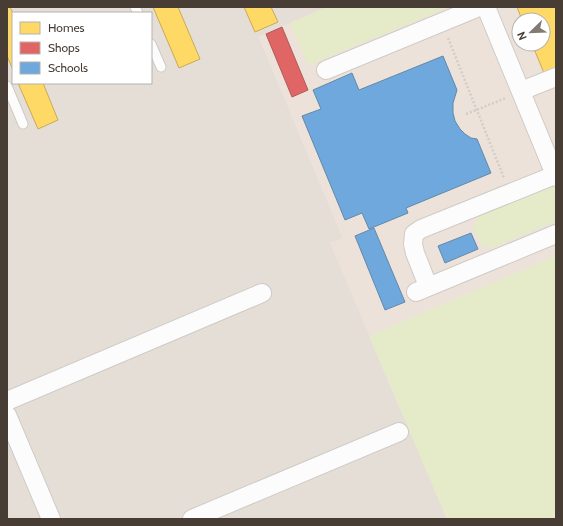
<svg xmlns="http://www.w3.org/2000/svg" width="563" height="526" font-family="Cabin,sans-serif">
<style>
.residential{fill:#e5ded7;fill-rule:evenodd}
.education{fill:#ece2d9;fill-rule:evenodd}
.green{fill:#e5ebc9}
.homes{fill:#ffd966;stroke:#c8aa57}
.shops{fill:#e06666;stroke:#b25a57}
.schools{fill:#6fa8dc;stroke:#6388aa}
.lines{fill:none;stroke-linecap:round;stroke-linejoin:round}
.lane-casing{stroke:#cfcbc7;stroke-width:11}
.street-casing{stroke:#cfcbc7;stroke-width:20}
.path{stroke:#d1cdca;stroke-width:2.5;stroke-dasharray:2 2;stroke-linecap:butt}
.lane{stroke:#fdfcfc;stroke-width:9}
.street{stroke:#fdfcfc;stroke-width:18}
</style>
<rect width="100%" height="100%" fill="#f1edea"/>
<path class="residential" d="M7 7H327L259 37 343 238 331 244 447 519H7ZM13 13H151V83H13Z"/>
<path class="education" d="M327 7H556V519H447L330 243 343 238 259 37ZM519 20H543V44H519Z"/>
<path class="green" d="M327 7H449L308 65 290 23Z
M554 185 556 189V221L491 248 481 245 473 226 479 216Z
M556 256V519H447L369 336Z"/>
<path class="homes" d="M7 7H10L13 13V70L7 56Z
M153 7H178L200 59 179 68Z
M244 7H271L278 22 255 32Z
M517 7H556V68L544 73 532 44H543V20H522Z
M18 83H43L58 120 38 129Z"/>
<path class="shops" d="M282 27 308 90 292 97 266 34Z"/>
<path class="schools" d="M443 56 457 90 453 103V113L455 121 460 129 465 134 471 138 477 139 491 173 406 208 408 213 369 229 362 213 345 220 302 116 321 109 313 90 352 73 359 90Z
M374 228 405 302 385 310 355 236Z
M471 233 478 249 445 263 438 246Z"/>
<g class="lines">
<defs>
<path id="lane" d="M135 7 138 13
M151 44 161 67
M7 86 23 124"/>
<path id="street" d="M486 7 556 177
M326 70 479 7
M521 91 556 77
M428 286 415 253 413 244 414 234 421 229 555 175
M416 292 556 234
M7 401 262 293
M7 415 51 519
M192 519 399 432"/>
</defs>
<use href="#lane" class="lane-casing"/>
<use href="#street" class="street-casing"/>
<path class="path" d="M448 38 504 178
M466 114 506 98"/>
<use href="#lane" class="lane"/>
<use href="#street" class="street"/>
</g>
<rect width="563" height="526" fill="none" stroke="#473d35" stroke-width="16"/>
<rect x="12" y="12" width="140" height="72" fill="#ffffff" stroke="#b5b1ae"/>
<rect x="20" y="22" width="20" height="12" fill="#ffd966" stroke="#b5b1ae"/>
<text x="48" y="32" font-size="12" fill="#473d35">Homes</text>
<rect x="20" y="42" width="20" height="12" fill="#e06666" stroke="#b5b1ae"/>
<text x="48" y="52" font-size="12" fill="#473d35">Shops</text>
<rect x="20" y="62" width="20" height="12" fill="#6fa8dc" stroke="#b5b1ae"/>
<text x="48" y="72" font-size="12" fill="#473d35">Schools</text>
<g transform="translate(531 32) rotate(247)"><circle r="19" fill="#ffffff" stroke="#b5b1ae"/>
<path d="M0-3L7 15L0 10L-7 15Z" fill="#827b74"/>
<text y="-6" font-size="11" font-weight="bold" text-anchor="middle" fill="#473d35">N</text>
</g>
</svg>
